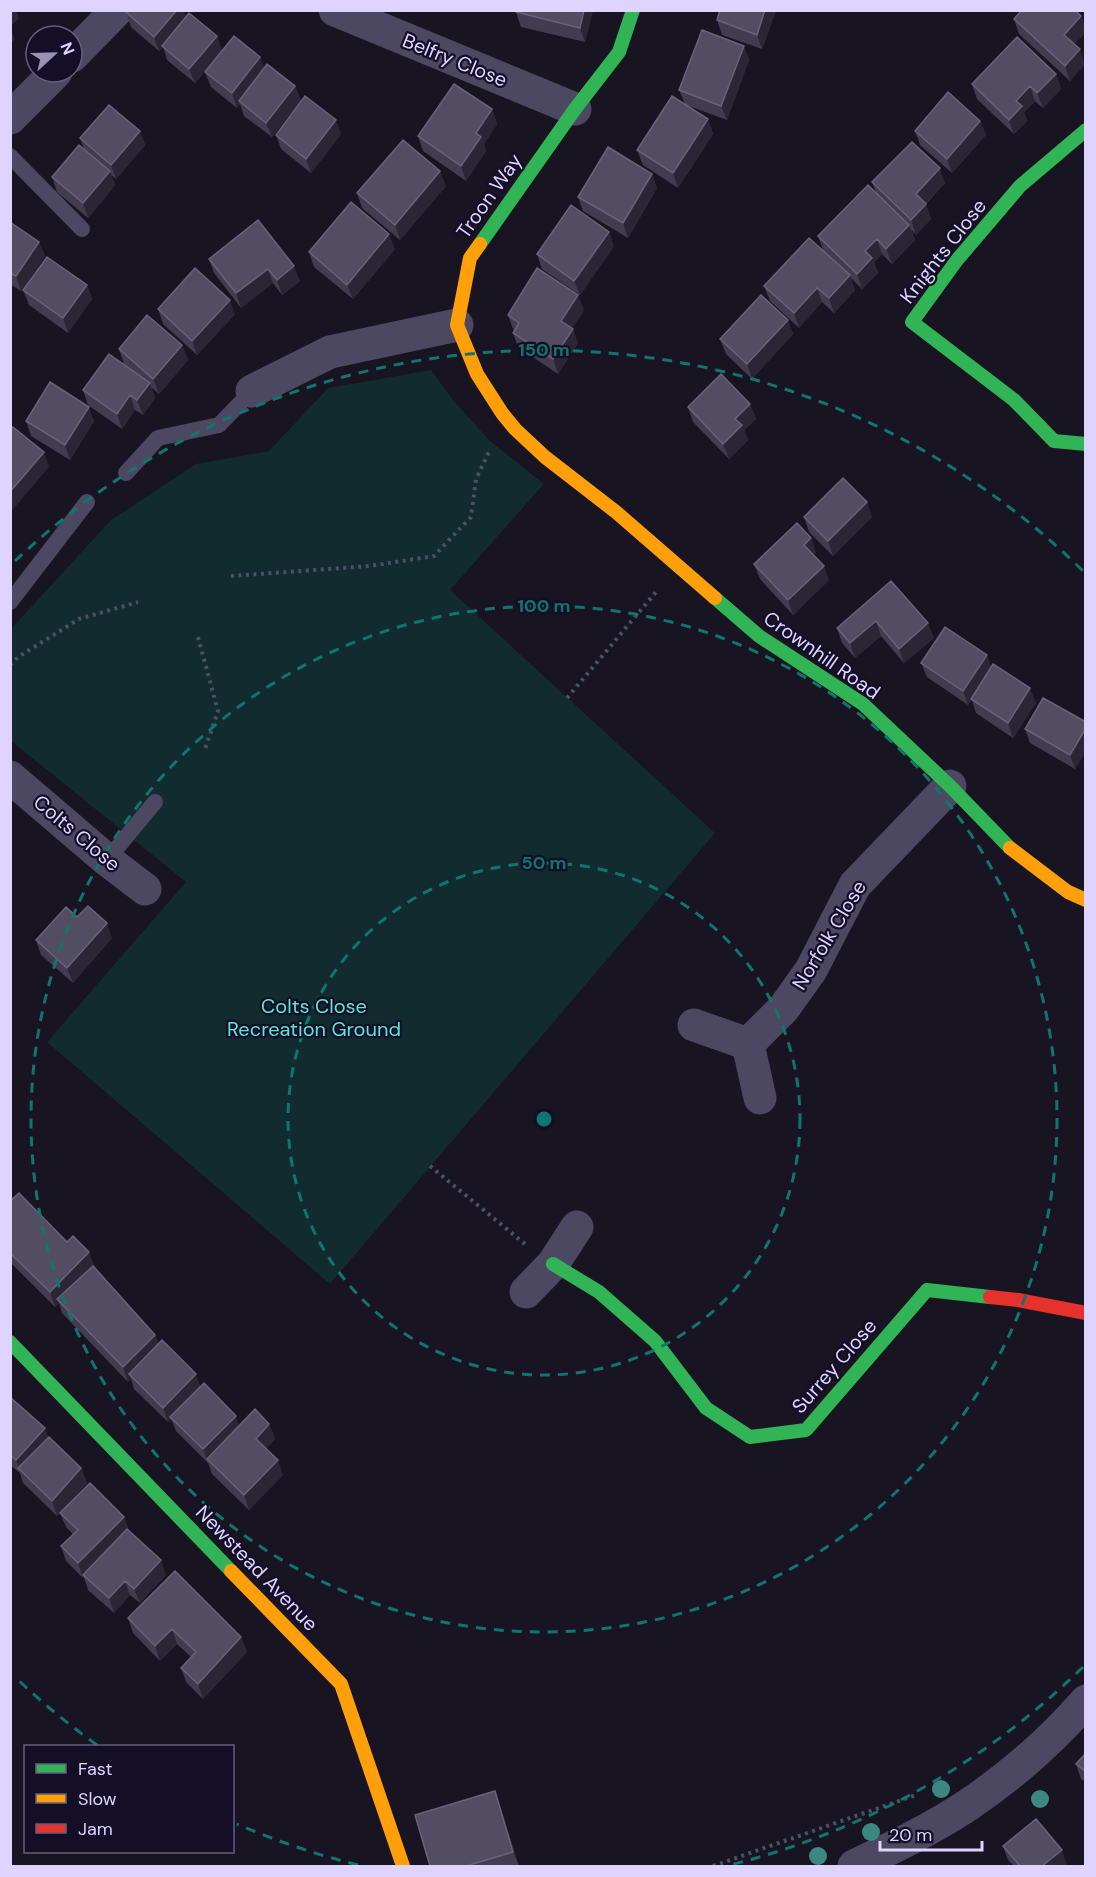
<svg xmlns="http://www.w3.org/2000/svg" width="1096" height="1877" font-family="'DM Sans',sans-serif">
<style>
.green{fill:#112b2f}
.lines{fill:none;stroke-linecap:round;stroke-linejoin:round}
.path{stroke:#475363;stroke-width:4;stroke-dasharray:3 4.5;stroke-linecap:butt}
.lane{stroke:#4c4862;stroke-width:16}
.street{stroke:#4c4862;stroke-width:33}
.fast{stroke:#30b455;stroke-width:14}
.slow{stroke:#ff9f0a;stroke-width:14}
.jam{stroke:#e5322d;stroke-width:14}
.tree{fill:#3b8883}
.wall{fill:#433c50}
.shaded-wall{fill:#2b2535}
.building{fill:#534d63;stroke:#69627b;stroke-width:1.5}
.ring{fill:none;stroke:#0f766e;stroke-width:3;stroke-dasharray:10 8}
.labels{text-anchor:middle;dominant-baseline:central;stroke-width:4.5;stroke-linejoin:round;paint-order:stroke}
.street-label{font-size:20px;fill:#ded4ff;stroke:#150e27}
.park-label{font-size:20px;fill:#57e7d4;stroke:#150e27}
.centre{fill:#0f766e;stroke:#150e27;stroke-width:3}
.ring-label{font-size:18px;text-anchor:middle;font-weight:bold;fill:#0f766e;stroke:#150e27;stroke-width:4.5;stroke-linejoin:round;paint-order:stroke}
</style>
<rect width="100%" height="100%" fill="#181421"/>
<path class="green" d="M431 370 453 400 490 441 544 484 450 590 715 833 330 1284 47 1042 186 882 11 741 10 630 111 520 196 464 269 451 328 388Z"/>
<g class="lines">
<path class="path" d="M231 576 370 566 434 556 471 517 476 479 488 454 492 451
M198 637 218 711 205 749
M10 665 18 657 79 619 138 602
M567 698 656 592
M430 1166 525 1244
M713 1866 916 1795"/>
<path class="lane" d="M10 156 82 229
M126 473 158 438 219 425 252 391
M10 602 87 502
M107 860 155 802"/>
<path class="street" d="M335 10 575 109
M72 56 117 10
M10 118 56 72
M252 391 330 352 457 325
M10 777 107 860 145 889
M694 1025 748 1044
M760 1098 748 1044 784 1008 811 970 855 885 950 786
M526 1292 553 1264 577 1227
M854 1866C892 1848 932 1829 968 1805 1011 1776 1051 1741 1086 1701"/>
<path class="fast" d="M1086 130 1020 186 957 260 912 322 1014 400 1054 441 1086 444
M480 244 575 109 619 52 633 10
M715 598 759 636 863 704 950 786 1010 848
M553 1264 599 1292 655 1341 706 1408 750 1437 806 1430 927 1290 990 1297
M10 1342 231 1571"/>
<path class="slow" d="M480 244 470 258 457 325 477 374 502 413 515 429 545 457 616 512 715 598
M1010 848 1068 892 1086 900
M231 1571 341 1684 403 1866"/>
<path class="jam" d="M990 1297 1018 1300 1086 1313"/>
</g>
<g class="tree">
<circle cx="941" cy="1789" r="9"/>
<circle cx="1040" cy="1799" r="9"/>
<circle cx="871" cy="1832" r="9"/>
<circle cx="818" cy="1856" r="9"/>
</g>
<path class="wall" d="M127 10H183L186 17 217 36 222 51 195 83 167 60 163 47 159 51 131 27 126 12Z
M593 10 585 42 521 27 516 12Z
M776 10 762 49 722 35 717 20Z
M1081 16 1086 27V32L1074 44 1085 64 1070 81 1019 34 1014 19Z
M744 46 749 60 727 120 686 105 708 119 713 134 678 188 643 165 637 150 685 104 679 90Z
M260 57 264 68 295 86 301 101 272 137 244 116 240 104 237 108 211 87 205 72Z
M1056 74 1061 89 1043 108 1035 101 1024 112 1027 121 1014 134 977 99 972 84Z
M492 109 497 124 484 144 486 151 466 181 423 151 418 136Z
M980 121 986 135 952 173 920 145 915 131Z
M140 131 145 145 116 179 111 175 115 185 88 218 57 192 52 177 84 149 80 138Z
M341 134 311 173 281 149 276 135Z
M652 174 657 188 628 238 583 211 578 197Z
M872 182 945 183 926 204 931 219 916 235 911 229 915 240 892 264 882 254 874 262 878 273 862 289 850 277 855 290 834 313 822 302 799 328 770 301 764 286 823 250 818 236 876 192Z
M446 186 400 240 362 208 357 193Z
M258 220 300 281 282 295 273 283 241 308 214 273 209 259Z
M10 222 39 242 45 256 21 291 10 284Z
M614 246 580 295 542 269 537 254Z
M395 249 353 299 314 267 309 252Z
M87 285 92 299 68 333 29 305 23 290Z
M158 309 235 314 197 355 163 324Z
M584 310 572 328 578 343 558 374 518 347 513 333 514 330 513 329 508 315Z
M788 320 793 334 752 379 726 354 720 339Z
M182 345 188 360 159 394 151 387 155 398 143 415 135 410 122 429 88 405 83 390 131 370 124 364 119 349Z
M750 404 756 419 744 430 748 440 729 459 693 422 688 407Z
M26 421H94L70 460 31 436Z
M804 517H872L833 556 809 532Z
M811 538 816 553 813 555 829 580 793 615 760 579 754 564Z
M891 581 934 638 904 663 881 636 855 658 842 643 837 628Z
M987 655 991 667 1036 703 1013 738 976 713 972 700 968 705 927 677 921 663Z
M1086 722V751L1075 769 1030 743 1025 729Z
M77 917 112 938 73 983 41 955 36 940Z
M10 1201 95 1267 155 1335 159 1344 239 1425 269 1424 275 1439 266 1448 283 1475 249 1510 212 1474 208 1463 176 1431 171 1419 168 1422 134 1389 131 1379 128 1382 62 1313 59 1303 55 1307 10 1262Z
M10 1397 49 1437 81 1468 87 1483 57 1516 23 1483 20 1473 10 1465Z
M60 1513 129 1531 166 1575 140 1603 130 1595 114 1613 88 1590 84 1577 83 1578 66 1561 61 1546 73 1534 66 1527Z
M128 1618 241 1637 247 1652 203 1699 186 1682 181 1668 191 1657 177 1644 160 1661 133 1633Z
M1086 1753V1782L1081 1779 1076 1764Z
M502 1812 519 1866H430Z
M1003 1846 1067 1865 1065 1866H1014L1008 1860Z"/>
<path class="shaded-wall" d="M10 10H16L19 18 10 27Z
M177 10H183L187 20 159 51 154 37Z
M584 10H593L585 42 580 28Z
M765 10H776L762 49 757 35Z
M1081 16 1086 27V32L1070 49 1064 35Z
M10 27 15 39 10 44Z
M217 36 222 51 195 83 189 69Z
M744 46 749 60 727 120 721 106Z
M1080 49 1085 64 1070 81 1065 66Z
M260 57 266 72 239 101 240 104 237 108 232 93Z
M1056 74 1061 89 1043 108 1037 93Z
M295 86 301 101 272 137 266 123Z
M1030 86 1035 101 1024 112 1027 121 1014 134 1009 120 1016 101Z
M492 109 497 124 484 144 486 151 466 181 461 166 476 133Z
M708 119 713 134 678 188 673 173Z
M336 120 341 134 311 173 306 159Z
M980 121 986 135 952 173 947 159Z
M140 131 145 145 116 179 111 165Z
M940 168 945 183 921 208 916 194Z
M110 171 115 185 88 218 83 203Z
M440 171 446 186 400 240 395 225Z
M652 174 657 188 628 238 623 223Z
M926 204 931 219 916 235 911 220Z
M909 225 915 240 892 264 886 249Z
M609 232 614 246 580 295 574 281Z
M389 234 395 249 353 299 347 285Z
M877 239 882 254 874 262 878 273 862 289 857 274 865 251Z
M39 242 45 256 21 291 16 276Z
M294 266 300 281 282 295 277 280Z
M268 269 273 283 241 308 236 293Z
M850 275 855 290 834 313 829 298Z
M87 285 92 299 68 333 63 318Z
M817 288 822 302 799 328 794 313Z
M578 295 584 310 567 336 561 321Z
M230 300 235 314 197 355 192 341Z
M788 320 793 334 752 379 747 364Z
M573 329 578 343 558 374 553 359Z
M182 345 188 360 159 394 153 379Z
M150 383 155 398 143 415 137 400Z
M130 395 135 410 122 429 117 414Z
M750 404 756 419 744 430 748 440 729 459 723 444 735 419Z
M89 407 94 421 70 460 65 445Z
M44 452 49 467 10 513V492Z
M867 502 872 517 833 556 828 541Z
M811 538 816 553 809 559 804 545Z
M824 566 829 580 793 615 788 600Z
M876 621 881 636 855 658 850 643Z
M928 623 934 638 904 663 899 649Z
M987 655 992 670 971 699 972 700 968 705 963 691Z
M1030 688 1036 703 1013 738 1008 723Z
M1086 728V751L1075 769 1070 755Z
M107 923 112 938 73 983 67 968Z
M89 1252 95 1267 57 1299 59 1303 55 1307 50 1292Z
M155 1335 161 1350 129 1374 131 1379 128 1382 123 1367Z
M196 1374 201 1389 170 1417 171 1419 168 1422 163 1408Z
M236 1416 241 1431 207 1460 203 1449Z
M269 1424 275 1439 261 1453 256 1439Z
M45 1428 50 1442 20 1471 16 1460Z
M278 1460 283 1475 249 1510 244 1495Z
M81 1468 87 1483 57 1516 52 1501Z
M124 1517 130 1532 83 1575 84 1577 83 1578 78 1563Z
M161 1560 166 1575 140 1603 134 1589Z
M125 1581 130 1595 114 1613 109 1598Z
M172 1629 177 1644 160 1661 155 1646Z
M241 1637 247 1652 203 1699 198 1684Z
M495 1791 502 1812 519 1866 513 1852Z
M1062 1850 1067 1865 1065 1866H1042Z"/>
<path class="building" d="M127 10H177L154 37 126 12Z
M516 10H584L580 28 516 12Z
M720 10H765L757 35 717 20Z
M1022 10H1075L1081 16 1064 35 1080 49 1065 66 1014 19Z
M189 13 217 36 189 69 162 46Z
M702 30 744 46 721 106 679 90Z
M234 36 260 57 232 93 205 72Z
M1017 37 1056 74 1037 93 1030 86 1016 101 1022 106 1009 120 972 84Z
M267 64 295 86 266 123 239 101Z
M454 84 492 109 476 133 481 137 461 166 418 136Z
M948 92 980 121 947 159 915 131Z
M305 96 336 120 306 159 276 135Z
M672 96 708 119 673 173 637 150Z
M109 105 140 131 111 165 80 138Z
M403 140 440 171 395 225 357 193Z
M912 142 940 168 916 194 926 204 911 220 872 182Z
M79 145 110 171 83 203 52 177Z
M608 147 652 174 623 223 578 197Z
M868 185 909 225 886 249 877 239 865 251 872 258 857 274 818 236Z
M351 202 389 234 347 285 309 252Z
M571 205 609 232 574 281 537 254Z
M258 220 294 266 277 280 268 269 236 293 209 259Z
M10 222 39 242 16 276 10 273Z
M809 238 850 275 829 298 817 288 794 313 764 286Z
M47 257 87 285 63 318 23 290Z
M195 268 230 300 192 341 158 309Z
M537 268 578 295 561 321 573 329 553 359 513 333 519 323 508 315Z
M761 295 788 320 747 364 720 339Z
M147 315 182 345 153 379 119 349Z
M109 354 150 383 137 400 130 395 117 414 83 390Z
M721 374 750 404 735 419 742 425 723 444 688 407Z
M50 382 89 407 65 445 26 421Z
M13 427 44 452 10 492V430Z
M843 478 867 502 828 541 804 517Z
M797 523 811 538 804 545 824 566 788 600 754 564Z
M891 581 928 623 899 649 876 621 850 643 837 628Z
M945 627 987 655 963 691 921 663Z
M993 664 1030 688 1008 723 971 699Z
M1043 698 1086 722V728L1070 755 1025 729Z
M88 906 107 923 67 968 36 940 66 907 77 917Z
M19 1193 67 1242 73 1236 89 1252 50 1292 10 1253V1201Z
M93 1266 155 1335 123 1367 57 1299Z
M162 1340 196 1374 163 1408 129 1374Z
M204 1383 236 1416 203 1449 170 1417Z
M10 1397 45 1428 16 1460 10 1455Z
M255 1409 269 1424 256 1439 278 1460 244 1495 207 1459Z
M49 1437 81 1468 52 1501 18 1468Z
M90 1483 124 1517 78 1563 61 1546 78 1530 60 1513Z
M127 1529 161 1560 134 1589 125 1581 109 1598 83 1575Z
M175 1571 241 1637 198 1684 181 1668 196 1652 172 1629 155 1646 128 1618Z
M1086 1753V1772L1076 1764Z
M495 1791 513 1852 466 1866H430L415 1815Z
M1036 1819 1062 1850 1042 1866H1020L1003 1846Z"/>
<g class="ring">
<circle cx="544" cy="1119" r="256"/>
<circle cx="544" cy="1119" r="513"/>
<path d="M1083 1667A769 769 0 0 1 730 1865M358 1865A769 769 0 0 1 237 1824M97 1745A769 769 0 0 1 15 1677M15 561A769 769 0 0 1 1083 571"/>
</g>
<g class="labels">
<g class="street-label">
<text transform="translate(455 60) rotate(22)">Belfry Close</text>
<text transform="translate(489 196) rotate(-55)">Troon Way</text>
<text transform="translate(943 251) rotate(-52)">Knights Close</text>
<text transform="translate(822 655) rotate(35)">Crownhill Road</text>
<text transform="translate(77 833) rotate(40)">Colts Close</text>
<text transform="translate(829 935) rotate(-59)">Norfolk Close</text>
<text transform="translate(834 1366) rotate(-49)">Surrey Close</text>
<text transform="translate(257 1568) rotate(46)">Newstead Avenue</text>
</g>
<g class="park-label">
<text x="314" y="1006">Colts Close<tspan x="314" dy="23">Recreation Ground</tspan></text>
</g>
</g>
<circle cx="544" cy="1119" r="9" class="centre"/>
<g class="ring-label">
<text x="544" y="356">150 m</text>
<text x="544" y="612">100 m</text>
<text x="544" y="869">50 m</text>
</g>
<rect width="1096" height="1877" fill="none" stroke="#ded4ff" stroke-width="24"/>
<rect x="24" y="1745" width="210" height="108" fill="#150e27" stroke="#655d7d" stroke-width="1.5"/>
<rect x="36" y="1764" width="30" height="9" fill="#30b455" stroke="#655d7d" stroke-width="1.5"/>
<text x="78" y="1775" font-size="18" fill="#ded4ff">Fast</text>
<rect x="36" y="1794" width="30" height="9" fill="#ff9f0a" stroke="#655d7d" stroke-width="1.5"/>
<text x="78" y="1805" font-size="18" fill="#ded4ff">Slow</text>
<rect x="36" y="1824" width="30" height="9" fill="#e5322d" stroke="#655d7d" stroke-width="1.5"/>
<text x="78" y="1835" font-size="18" fill="#ded4ff">Jam</text>
<g transform="translate(54 54) rotate(68)"><circle r="28" fill="#150e27" stroke="#655d7d" stroke-width="1.5"/>
<path d="M0-4.5L10 22L0 15L-10 22Z" fill="#9991b1"/>
<text y="-9" font-size="16" font-weight="bold" text-anchor="middle" fill="#ded4ff">N</text>
</g>
<path d="M880 1841v9h102v-9" fill="none" stroke="#ded4ff" stroke-width="3"/>
<text x="889" y="1841" font-size="18" fill="#ded4ff" stroke="#150e27" stroke-width="4.5" paint-order="stroke">20 m</text>
</svg>
